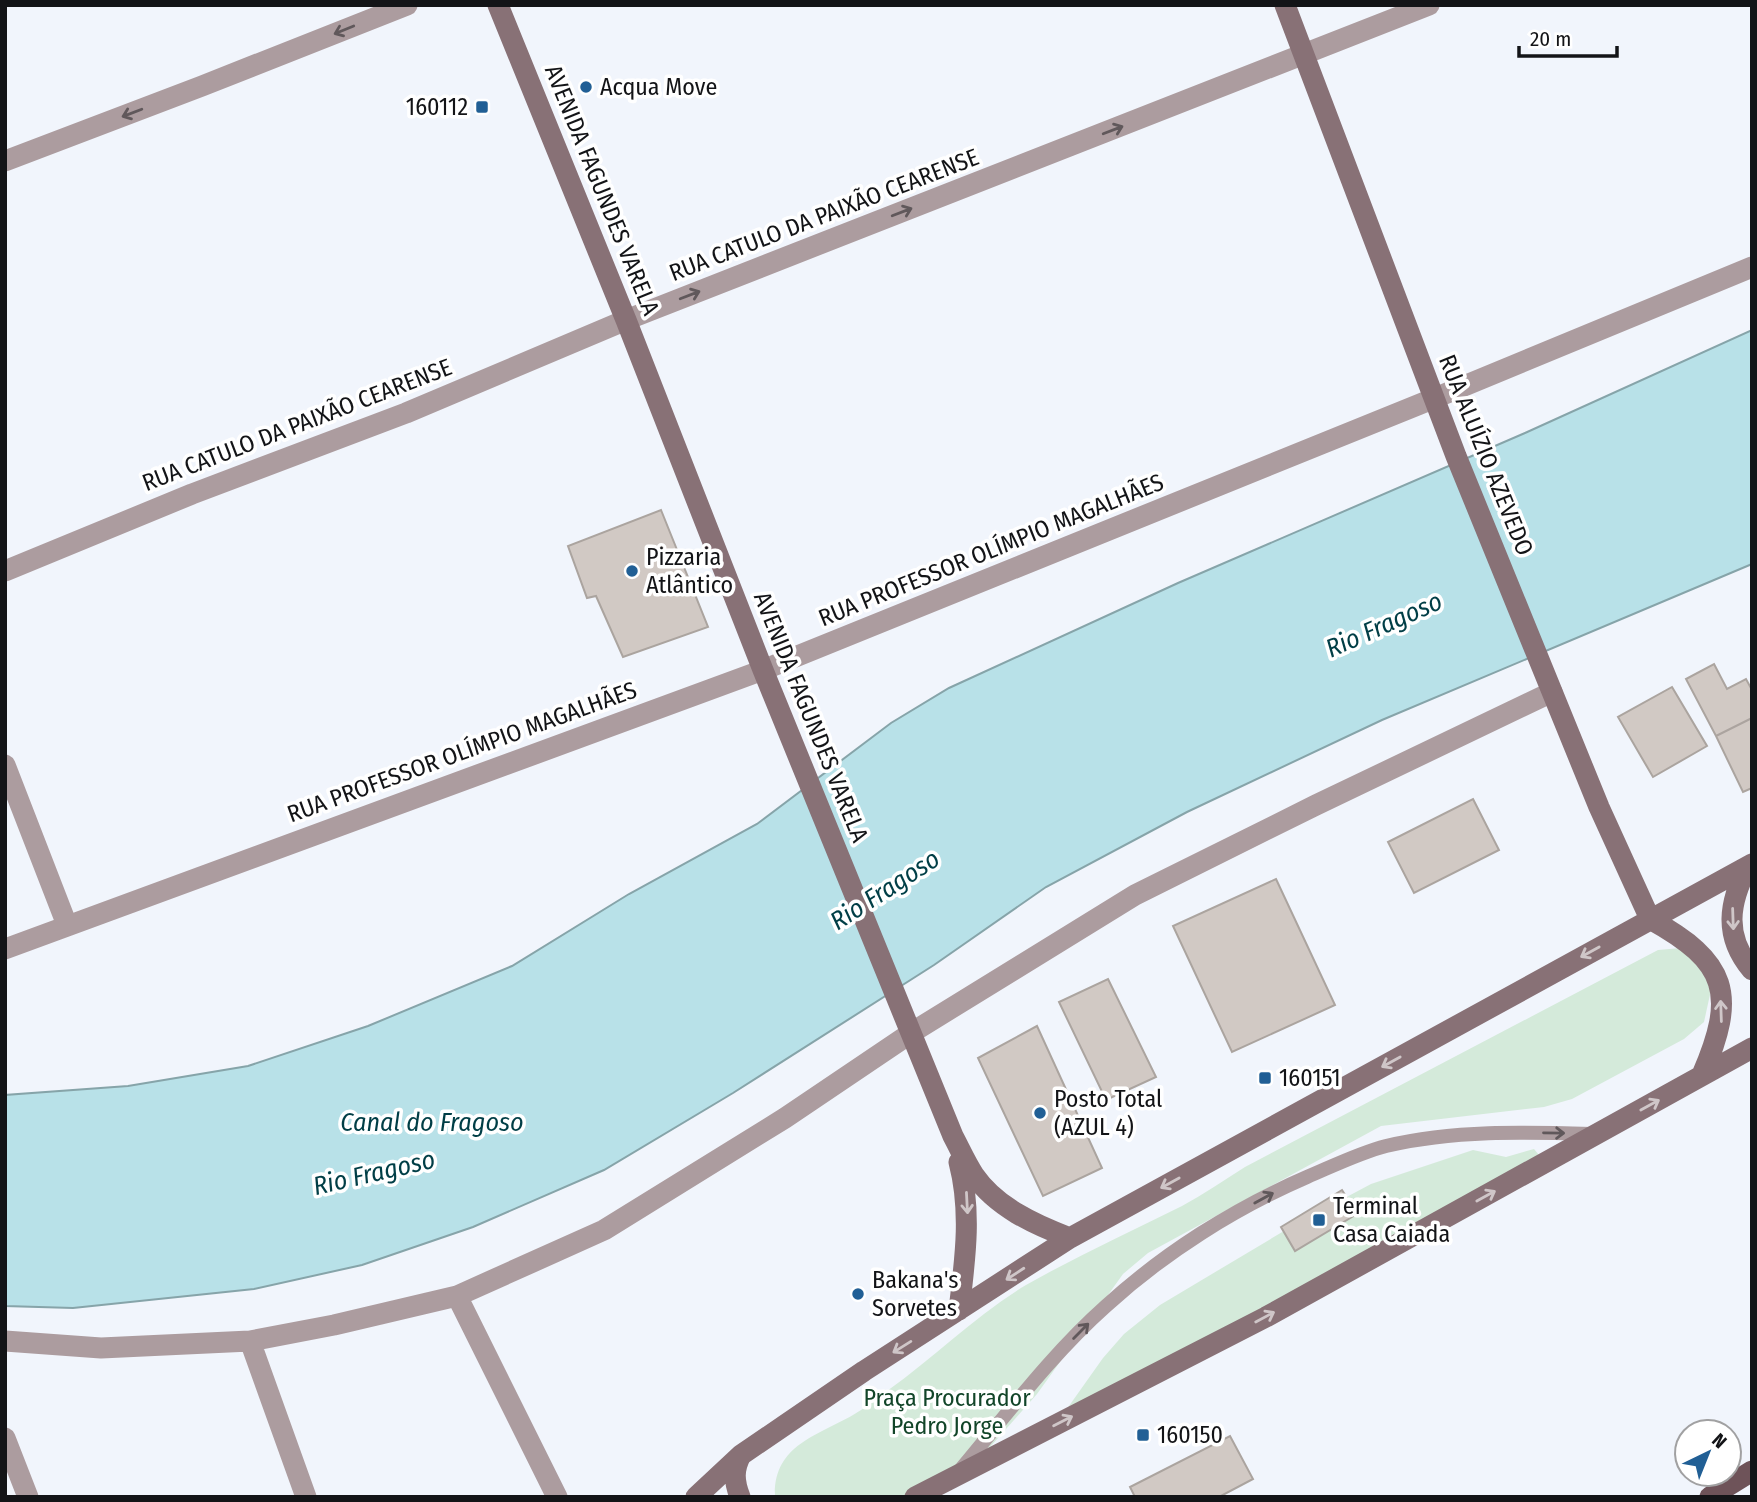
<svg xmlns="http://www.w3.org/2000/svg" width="1757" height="1502" font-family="'Fira Sans Condensed',sans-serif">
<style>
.green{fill:#d4eada}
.water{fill:#b8e1e8;stroke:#86a4a9;stroke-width:2}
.building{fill:#d1c9c4;stroke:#aba49f;stroke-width:2}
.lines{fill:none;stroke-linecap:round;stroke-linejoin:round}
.lane{stroke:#ac9c9f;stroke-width:14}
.street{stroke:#ac9c9f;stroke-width:21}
.secondary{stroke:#887176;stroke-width:21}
.primary{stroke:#6e5359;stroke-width:21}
.oneway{stroke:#60585b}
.oneway2{stroke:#cfc6c8}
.poi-dot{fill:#215f95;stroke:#fff;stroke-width:2.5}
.labels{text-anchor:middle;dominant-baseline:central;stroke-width:7;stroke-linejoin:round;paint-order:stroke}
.poi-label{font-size:24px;fill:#131417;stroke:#fff;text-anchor:start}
.street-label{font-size:24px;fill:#131417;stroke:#fff}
.park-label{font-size:24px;fill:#124529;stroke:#fff}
.water-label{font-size:26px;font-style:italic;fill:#003e46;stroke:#fff}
</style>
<rect width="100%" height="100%" fill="#f1f5fc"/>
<path class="green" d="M1681 948 1697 960 1711 990 1704 1022 1684 1039 1572 1099 1544 1107 1381 1126 1148 1253 1123 1274 1037 1394 990 1447 972 1461 905 1497H775C773 1446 816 1436 853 1415 865 1408 876 1399 887 1391 935 1357 976 1315 1026 1285 1077 1256 1130 1232 1182 1206 1204 1194 1224 1180 1245 1167L1658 950Z
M1534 1149 1539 1155 1169 1360 1064 1413 1103 1358 1124 1334 1160 1305 1294 1225 1371 1184 1473 1150 1506 1157Z"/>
<path class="water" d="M1752 330V564L1382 720 1187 812 1046 887 934 965 733 1093 604 1170 473 1227 362 1265 254 1289 73 1308 5 1306V1095L128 1086 248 1066 368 1026 512 966 629 894 757 824 891 723 949 688 1178 583 1525 433Z"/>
<path class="building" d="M661 510 708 627 623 657 596 596 587 598 568 546Z
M1714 664 1727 689 1746 679 1752 690V718L1716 736 1686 679Z
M1672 687 1707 746 1653 777 1618 717Z
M1752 718V788L1743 792 1716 736Z
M1473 799 1499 850 1414 893 1388 842Z
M1276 879 1335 1005 1232 1052 1173 926Z
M1108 979 1156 1077 1106 1100 1059 1002Z
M1037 1026 1102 1168 1043 1196 978 1058Z
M1342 1190 1357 1214 1295 1251 1281 1227Z
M1230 1436 1253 1479 1219 1497H1135L1130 1487Z"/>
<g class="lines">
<path class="lane" d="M961 1469C1008 1413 1052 1354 1106 1306 1164 1253 1235 1208 1307 1177 1333 1166 1359 1153 1386 1146 1454 1130 1523 1132 1592 1134"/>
<path class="street" d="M5 161 202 86 407 5
M5 571 192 494 406 413 626 320 1429 5
M5 765 67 925
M5 949 763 670 1435 398 1752 267
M457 1296 557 1497
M5 1341 101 1348 250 1341 334 1325 457 1296 604 1230 785 1118 911 1033 1135 895 1316 805 1552 692
M250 1341 306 1497
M5 1438 28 1497"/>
<path class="secondary" d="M498 5 626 320 763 670 953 1136C960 1149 966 1163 974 1175 996 1207 1035 1225 1070 1238
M1285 5 1456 456 1599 807 1650 919
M1748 866C1729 902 1723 936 1752 970
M1650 919C1728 962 1737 994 1702 1075
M959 1162C972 1212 965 1260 959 1310
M696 1497 741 1455 785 1425 864 1371 1070 1238 1752 864
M740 1497C734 1481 733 1470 741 1455
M915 1497 1266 1317 1752 1048"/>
<path class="primary" d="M1710 1497 1752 1471"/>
</g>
<defs><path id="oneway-shaft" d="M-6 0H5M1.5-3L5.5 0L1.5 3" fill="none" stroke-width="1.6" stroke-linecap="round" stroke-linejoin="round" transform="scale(1.75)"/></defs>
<g class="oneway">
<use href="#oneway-shaft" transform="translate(344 30) rotate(158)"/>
<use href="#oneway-shaft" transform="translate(132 113) rotate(159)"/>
<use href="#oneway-shaft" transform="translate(1113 130) rotate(-21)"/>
<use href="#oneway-shaft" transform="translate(902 212) rotate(-21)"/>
<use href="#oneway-shaft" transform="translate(690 295) rotate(-21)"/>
<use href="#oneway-shaft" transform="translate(1554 1133) rotate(1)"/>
<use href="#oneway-shaft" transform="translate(1264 1198) rotate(-29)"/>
<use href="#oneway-shaft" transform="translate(1081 1331) rotate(-45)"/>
</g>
<g class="oneway2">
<use href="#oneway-shaft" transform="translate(1733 919) rotate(88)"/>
<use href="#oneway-shaft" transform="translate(1590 952) rotate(151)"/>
<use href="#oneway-shaft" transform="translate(1721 1011) rotate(-92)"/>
<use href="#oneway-shaft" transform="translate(1391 1062) rotate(151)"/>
<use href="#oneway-shaft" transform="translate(1650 1105) rotate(-29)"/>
<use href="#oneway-shaft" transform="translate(1170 1183) rotate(151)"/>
<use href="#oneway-shaft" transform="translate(1486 1196) rotate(-29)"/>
<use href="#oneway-shaft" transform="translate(967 1203) rotate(87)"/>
<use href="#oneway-shaft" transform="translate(1015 1274) rotate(147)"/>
<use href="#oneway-shaft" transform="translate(1265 1317) rotate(-28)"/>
<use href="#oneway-shaft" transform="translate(902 1347) rotate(148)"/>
<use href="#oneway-shaft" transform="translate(1063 1421) rotate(-27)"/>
</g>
<g class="poi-dot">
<circle cx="586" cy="87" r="7"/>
<rect x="475" y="100" width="14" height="14" rx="3.5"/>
<circle cx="632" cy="571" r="7"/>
<rect x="1258" y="1071" width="14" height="14" rx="3.5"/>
<circle cx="1040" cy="1113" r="7"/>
<rect x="1312" y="1213" width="14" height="14" rx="3.5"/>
<circle cx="858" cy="1294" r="7"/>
<rect x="1136" y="1428" width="14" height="14" rx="3.5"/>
</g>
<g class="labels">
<g class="poi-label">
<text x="600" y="87">Acqua Move</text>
<text x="468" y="107" text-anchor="end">160112</text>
<text x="646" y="557">Pizzaria<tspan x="646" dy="28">Atlântico</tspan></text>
<text x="1279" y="1078">160151</text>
<text x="1054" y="1099">Posto Total<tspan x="1054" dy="28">(AZUL 4)</tspan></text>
<text x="1333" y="1206">Terminal<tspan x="1333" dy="28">Casa Caiada</tspan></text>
<text x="872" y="1280">Bakana's<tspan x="872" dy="28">Sorvetes</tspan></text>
<text x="1157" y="1435">160150</text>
</g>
<g class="street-label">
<text transform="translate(602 190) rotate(68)">AVENIDA FAGUNDES VARELA</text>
<text transform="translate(824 215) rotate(-21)">RUA CATULO DA PAIXÃO CEARENSE</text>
<text transform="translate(297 425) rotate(-21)">RUA CATULO DA PAIXÃO CEARENSE</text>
<text transform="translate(1486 455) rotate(68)">RUA ALUÍZIO AZEVEDO</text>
<text transform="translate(991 550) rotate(-22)">RUA PROFESSOR OLÍMPIO MAGALHÃES</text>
<text transform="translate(811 717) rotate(68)">AVENIDA FAGUNDES VARELA</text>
<text transform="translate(462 752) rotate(-20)">RUA PROFESSOR OLÍMPIO MAGALHÃES</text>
</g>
<g class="park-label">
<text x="947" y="1398">Praça Procurador<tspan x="947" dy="28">Pedro Jorge</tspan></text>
</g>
<g class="water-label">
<text transform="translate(1384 625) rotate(-24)">Rio Fragoso</text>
<text transform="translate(885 890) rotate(-33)">Rio Fragoso</text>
<text x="432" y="1122">Canal do Fragoso</text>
<text transform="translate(374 1173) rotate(-13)">Rio Fragoso</text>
</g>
</g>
<rect width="1757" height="1502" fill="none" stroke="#131417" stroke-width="14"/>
<g transform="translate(1708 1453) rotate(43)"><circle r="33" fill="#ffffff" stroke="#a1a1a2" stroke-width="2"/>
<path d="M0-5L12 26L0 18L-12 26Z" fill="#215f95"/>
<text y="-10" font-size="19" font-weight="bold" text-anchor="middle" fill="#131417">N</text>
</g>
<path d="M1519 46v10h98v-10" fill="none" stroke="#131417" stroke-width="3.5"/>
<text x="1530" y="46" font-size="21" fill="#131417" stroke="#ffffff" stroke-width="5" paint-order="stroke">20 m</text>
</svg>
